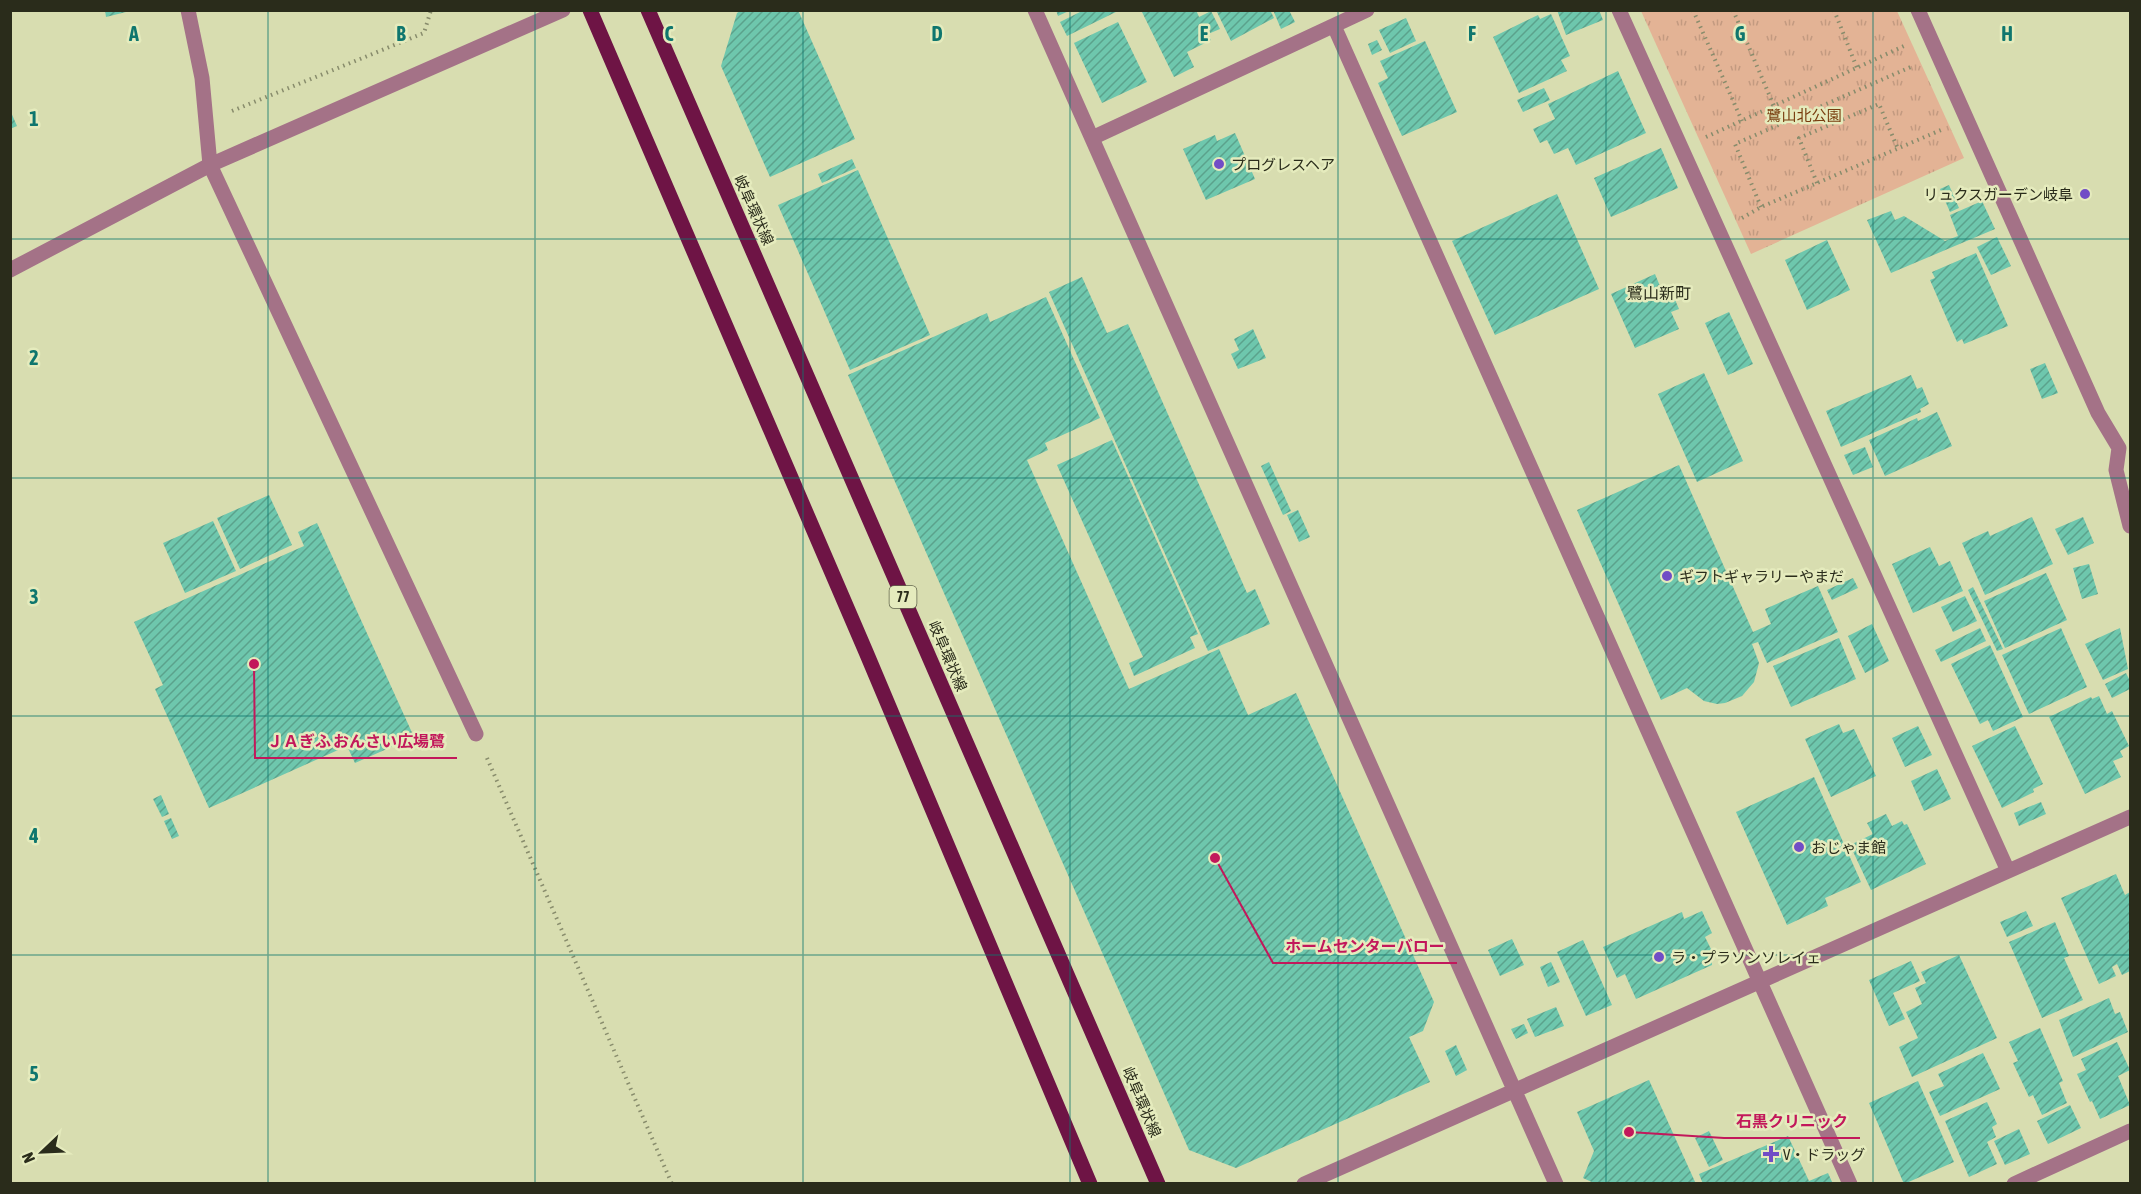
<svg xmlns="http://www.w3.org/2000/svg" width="2141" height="1194" font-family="'Asap Condensed','Noto Sans JP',sans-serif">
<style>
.park{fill:url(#park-tufts)}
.building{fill:url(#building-hatch)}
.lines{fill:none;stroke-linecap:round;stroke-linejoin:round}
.path{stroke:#888c6c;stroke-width:4;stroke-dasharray:1.5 4.5;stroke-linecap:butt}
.minor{stroke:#a47287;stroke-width:15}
.major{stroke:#6e1445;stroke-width:15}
.grid{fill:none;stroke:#0f766e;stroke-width:1.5;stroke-opacity:0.55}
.poi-dot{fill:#714dc6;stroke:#e5ebbd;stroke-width:2}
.labels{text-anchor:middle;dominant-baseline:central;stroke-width:5;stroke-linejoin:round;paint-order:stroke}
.shield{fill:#e5ebbd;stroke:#62654c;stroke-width:1.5}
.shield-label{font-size:14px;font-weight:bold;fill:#2a2c1b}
.park-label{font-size:15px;fill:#783c0e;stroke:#e5ebbd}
.poi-label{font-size:15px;fill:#2a2c1b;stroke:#e5ebbd;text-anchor:start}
.street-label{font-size:15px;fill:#2a2c1b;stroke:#e5ebbd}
.neighbourhood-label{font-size:16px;fill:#2a2c1b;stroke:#e5ebbd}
.grid-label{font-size:20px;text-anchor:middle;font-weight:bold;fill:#0f766e;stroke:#e5ebbd;stroke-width:5;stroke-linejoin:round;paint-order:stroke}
.leader{fill:none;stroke:#c2185b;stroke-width:2}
.callout-dot{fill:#c2185b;stroke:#e5ebbd;stroke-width:2}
.callout-label{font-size:16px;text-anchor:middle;font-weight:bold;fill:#c2185b;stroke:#e5ebbd;stroke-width:5;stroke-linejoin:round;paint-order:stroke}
</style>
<defs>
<pattern id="park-tufts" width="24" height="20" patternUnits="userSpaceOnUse" patternTransform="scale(1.5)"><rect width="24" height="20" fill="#e3b395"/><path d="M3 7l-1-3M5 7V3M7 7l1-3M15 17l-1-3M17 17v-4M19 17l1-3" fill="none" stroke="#c39a80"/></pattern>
<pattern id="building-hatch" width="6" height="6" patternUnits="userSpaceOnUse" patternTransform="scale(1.5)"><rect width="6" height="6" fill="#6ec7ad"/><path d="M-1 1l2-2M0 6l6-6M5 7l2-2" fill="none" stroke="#5ba28c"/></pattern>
</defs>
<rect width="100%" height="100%" fill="#d8ddb0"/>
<path class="park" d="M1641 11H1897L1964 158 1751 254Z"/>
<path class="building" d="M105 10H130V11L106 17Z
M742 10H798L855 139 770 177 721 66 737 13Z
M1056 10H1071L1058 16Z
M1084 10H1120L1067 36 1060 22Z
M1141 10H1196L1199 17 1211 11 1220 29 1208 34 1211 40 1187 52 1194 67 1174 77Z
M1216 10H1270L1274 18 1231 41Z
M1273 10H1289L1295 22 1281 29Z
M1557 10H1599L1603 20 1566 35Z
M1551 14 1570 56 1561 60 1567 71 1519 93 1493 37 1538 15 1540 19Z
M1406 18 1416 41 1390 53 1379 30Z
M1118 22 1147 82 1102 103 1074 43Z
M1377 40 1382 50 1372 55 1368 44Z
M1425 41 1457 112 1402 136 1378 83 1388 78 1380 61Z
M1618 71 1646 133 1576 165 1568 148 1554 154 1547 140 1540 143 1533 129 1555 119 1548 104Z
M1544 88 1550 100 1523 112 1517 100Z
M10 110 17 126 10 129Z
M1235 133 1255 179 1206 200 1183 149 1215 135 1217 141Z
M1661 148 1678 188 1611 217 1594 178Z
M852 159 856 168 822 183 818 174Z
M858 170 930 335 850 370 778 205Z
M1949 185 1959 208 1950 212 1940 189Z
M1557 194 1599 289 1495 335 1452 241Z
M1982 201 1995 229 1891 273 1867 220 1891 211 1895 220 1904 216 1945 241 1958 236 1950 215Z
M1997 237 2011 266 1991 275 1977 247Z
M1827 240 1850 290 1807 310 1785 260Z
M1976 253 2008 326 1964 344 1962 339 1957 342 1930 280 1935 278 1932 272Z
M1655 274 1662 291 1670 288 1679 309 1671 312 1679 329 1635 348 1611 294Z
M1082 277 1107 333 1128 324 1247 593 1255 589 1270 624 1208 651 1049 292Z
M1046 297 1100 418 1045 443 1048 450 1027 460 1129 689 1219 649 1248 715 1296 693 1434 1002 1423 1031 1409 1037 1430 1082 1236 1168 1189 1150 848 375 987 313 990 322Z
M1729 312 1753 364 1728 375 1705 323Z
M1253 329 1266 358 1238 369 1231 354 1239 350 1234 339Z
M2045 363 2058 393 2042 399 2030 369Z
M1704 373 1743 461 1697 482 1658 394Z
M1911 375 1917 389 1922 387 1929 404 1920 409 1921 412 1841 447 1826 411Z
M1937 412 1952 446 1885 476 1869 440 1917 418 1918 421Z
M1112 440 1198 634 1190 637 1195 648 1134 676 1129 663 1143 657 1057 465Z
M1865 447 1873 467 1853 475 1844 455Z
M1269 462 1291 511 1283 515 1261 466Z
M1679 465 1753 632 1771 624 1765 609 1818 586 1838 632 1767 663 1758 642 1752 644 1759 663 1754 682 1742 696 1725 703 1717 704 1704 701 1687 688 1661 700 1577 510Z
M269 495 292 545 240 569 217 518Z
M1298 510 1310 537 1299 542 1287 515Z
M2032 517 2053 564 1985 595 1962 543 1988 531 1990 536Z
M2083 517 2094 543 2068 555 2055 529Z
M213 521 236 571 185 593 163 543Z
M317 523 414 737 355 763 347 746 209 808 155 689 163 685 134 622 304 546 298 532Z
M1930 547 1939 566 1950 561 1963 591 1913 613 1892 564Z
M2089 564 2098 594 2082 599 2073 568Z
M2046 573 2067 620 2005 648 1984 601Z
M1853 578 1858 588 1832 600 1827 590Z
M1973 587 2003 649 1997 651 1968 590Z
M1965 596 1977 621 1953 632 1941 607Z
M1872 624 1889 661 1865 673 1848 636Z
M1980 628 1986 641 1941 662 1935 650Z
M2061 628 2087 687 2029 714 2002 655Z
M2120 628 2128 669 2103 680 2085 644Z
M1839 638 1856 679 1791 707 1773 666Z
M1990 645 2023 717 1993 731 1988 720 1980 724 1951 664Z
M2126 673 2130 681V689L2112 698 2105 684Z
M2099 696 2107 714 2112 711 2129 746 2120 751 2123 757 2113 761 2121 777 2085 794 2049 717 2091 697 2092 699Z
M1839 724 1843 733 1854 729 1876 776 1831 797 1805 739Z
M1918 726 1932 755 1905 767 1892 738Z
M2015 726 2043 784 2033 789 2034 792 2002 808 1972 746Z
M1937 769 1951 799 1924 811 1911 781Z
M1814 777 1861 882 1825 898 1828 906 1787 925 1736 812Z
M161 795 169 814 162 817 153 799Z
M2041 802 2046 814 2019 826 2014 813Z
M1886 814 1892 826 1902 821 1904 825 1907 824 1926 864 1871 890 1850 845 1873 834 1867 823Z
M171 818 179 836 172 839 164 821Z
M2116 874 2125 895 2130 892V971L2122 975 2117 964 2112 967 2116 976 2099 984 2061 898Z
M1702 911 1712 933 1705 937 1711 949 1712 965 1636 999 1625 974 1617 978 1603 947 1682 912 1684 919Z
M2026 911 2033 926 2007 937 2000 922Z
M2055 922 2069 956 2064 958 2083 1000 2042 1018 2009 942Z
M1512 939 1524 965 1500 976 1488 950Z
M1583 940 1612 1005 1586 1016 1557 952Z
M1959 955 1997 1038 1912 1077 1899 1047 1918 1038 1906 1012 1922 1004 1915 988 1926 983 1921 972Z
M1911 961 1920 981 1893 993 1905 1019 1889 1026 1869 980Z
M1551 962 1560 982 1548 987 1540 967Z
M2109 998 2115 1014 2120 1012 2128 1032 2073 1057 2059 1020Z
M1556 1007 1564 1026 1535 1037 1527 1019Z
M1524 1024 1528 1033 1516 1039 1511 1029Z
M2040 1028 2063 1081 2059 1083 2067 1103 2042 1115 2033 1095 2029 1097 2013 1063 2018 1061 2009 1042Z
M2117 1042 2130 1070 2118 1076 2130 1105 2100 1119 2092 1101 2090 1102 2077 1074 2086 1070 2081 1059Z
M1456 1045 1467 1070 1456 1076 1445 1051Z
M1983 1053 2000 1089 1940 1116 1929 1092 1944 1086 1938 1074Z
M1649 1080 1696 1184H1596L1583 1178 1594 1151 1577 1112Z
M1918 1081 1954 1162 1904 1184 1869 1103Z
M1987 1102 1997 1124 1992 1127 1996 1137 1987 1142 1997 1164 1969 1177 1945 1121Z
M2070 1105 2081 1128 2048 1144 2037 1121Z
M2019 1129 2030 1154 2005 1165 1994 1141Z
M1709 1131 1723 1160 1709 1167 1695 1138Z
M1788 1136 1809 1181 1828 1173 1833 1184H1703L1699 1174Z"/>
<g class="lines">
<path class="path" d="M1693 10 1742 121
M1733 10 1774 106
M1834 10 1857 68
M232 111 424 33 431 10
M1706 137 1904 46
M1817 183 1799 138 1879 104 1898 149
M1761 207 1735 144 1913 66
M1742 218 1761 207 1941 130
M487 758 672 1184"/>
<path class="minor" d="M188 10 202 78 210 165 476 734
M1035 10 1556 1184
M1619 10 2008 871
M1918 10 2098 413 2119 448 2116 470 2130 526
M1334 26 1850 1184
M1092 138 1367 10
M10 270 210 165 563 10
M1304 1184 2130 817
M2014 1184 2130 1131"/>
<path class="major" d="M590 10 866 652 1090 1184
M648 10 1158 1184"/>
</g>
<path class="grid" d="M268 10V1184M535 10V1184M803 10V1184M1070 10V1184M1338 10V1184M1606 10V1184M1873 10V1184M10 239H2130M10 478H2130M10 716H2130M10 955H2130"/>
<g class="poi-dot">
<circle cx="1219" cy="164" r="6"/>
<circle cx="2085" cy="194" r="6"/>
<circle cx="1667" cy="576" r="6"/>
<circle cx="1799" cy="847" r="6"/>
<circle cx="1659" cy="957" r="6"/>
<path d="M1768 1145h6v6h6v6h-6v6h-6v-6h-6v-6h6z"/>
</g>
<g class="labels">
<rect class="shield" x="889.5" y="586" width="27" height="22" rx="4.5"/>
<g class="shield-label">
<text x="903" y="597">77</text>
</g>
<g class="park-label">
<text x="1804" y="115">鷺山北公園</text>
</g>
<g class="poi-label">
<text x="1231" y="164">プログレスヘア</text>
<text x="2073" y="194" text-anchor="end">リュクスガーデン岐阜</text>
<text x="1679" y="576">ギフトギャラリーやまだ</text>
<text x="1811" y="847">おじゃま館</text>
<text x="1671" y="957">ラ・プラソンソレイェ</text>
<text x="1783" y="1154">V・ドラッグ</text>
</g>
<g class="street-label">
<text transform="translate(754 210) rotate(66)">岐阜環状線</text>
<text transform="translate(948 656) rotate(67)">岐阜環状線</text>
<text transform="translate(1142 1102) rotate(67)">岐阜環状線</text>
</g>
<g class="neighbourhood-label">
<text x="1659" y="293">鷺山新町</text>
</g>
</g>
<g class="grid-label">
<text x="134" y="41">A</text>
<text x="401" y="41">B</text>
<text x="669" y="41">C</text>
<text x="937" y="41">D</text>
<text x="1204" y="41">E</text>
<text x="1472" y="41">F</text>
<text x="1740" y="41">G</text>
<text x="2007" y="41">H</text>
<text x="34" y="126">1</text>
<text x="34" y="365">2</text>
<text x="34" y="604">3</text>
<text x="34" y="843">4</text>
<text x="34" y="1081">5</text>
</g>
<path class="leader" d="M254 664L255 758H457M1215 858L1273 963H1457M1629 1132L1724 1138H1860"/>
<g class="callout-dot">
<circle cx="254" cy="664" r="6"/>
<circle cx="1215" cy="858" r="6"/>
<circle cx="1629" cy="1132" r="6"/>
</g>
<g class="callout-label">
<text x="356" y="747">ＪＡぎふ おんさい広場鷺</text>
<text x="1365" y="952">ホームセンターバロー</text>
<text x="1792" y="1127">石黒クリニック</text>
</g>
<rect width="2141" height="1194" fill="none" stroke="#2a2c1b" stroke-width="24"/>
<g transform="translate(42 1152) rotate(247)" stroke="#e5ebbd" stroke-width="4.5" paint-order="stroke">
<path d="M0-4.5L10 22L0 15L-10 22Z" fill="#2a2c1b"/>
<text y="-9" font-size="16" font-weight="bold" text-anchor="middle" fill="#2a2c1b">N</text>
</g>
</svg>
